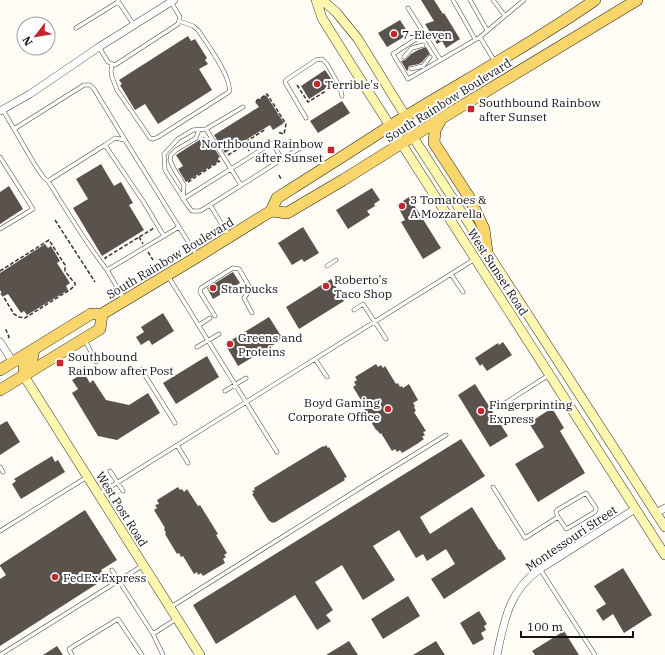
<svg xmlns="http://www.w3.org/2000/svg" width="665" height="655" font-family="'IBM Plex Serif',serif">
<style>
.building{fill:#5a524d}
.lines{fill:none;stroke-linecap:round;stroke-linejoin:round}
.lane-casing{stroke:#444;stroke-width:4.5}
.street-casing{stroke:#444;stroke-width:8}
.secondary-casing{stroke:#333;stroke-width:10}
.primary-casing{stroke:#222;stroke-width:12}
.path{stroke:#333;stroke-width:1.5;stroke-dasharray:4 2;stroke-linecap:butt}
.lane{stroke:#fff;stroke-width:3.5}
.street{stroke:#fff;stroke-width:7}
.secondary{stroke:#fff6b0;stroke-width:9}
.primary{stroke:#f9d66b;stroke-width:11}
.poi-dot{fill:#c4262e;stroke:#fff;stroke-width:1.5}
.labels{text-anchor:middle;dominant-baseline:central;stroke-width:4;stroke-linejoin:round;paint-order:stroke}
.poi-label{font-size:12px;fill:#111;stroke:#fff;text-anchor:start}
.street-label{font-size:12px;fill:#111;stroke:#fff}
</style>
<rect width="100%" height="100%" fill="#fffdf5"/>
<path class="building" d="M421 0H434L443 14 444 13 460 39 446 48 442 41 437 44 425 24 434 21Z
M400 20 409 34 387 47 378 33Z
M188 36 191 41 195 39 207 58 205 60 208 64 199 69 212 90 158 124 145 104 135 110 120 85 122 84 119 80Z
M426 47 430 54 428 55 422 62 419 64 409 66 408 68V70L407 71 401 61 405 60 411 54 418 50Z
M325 70 334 83 309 99 301 86Z
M266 95 284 123 273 130 270 125 225 153 214 135 259 107 255 102Z
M342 101 350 113 318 133 310 121Z
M204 137 206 140 208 139 220 157 218 158 219 161 186 182 178 169 183 166 176 155Z
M101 164 114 186 121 182 133 203 129 205 144 230 102 256 73 208 88 199 76 179Z
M9 186 23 209 0 224V192Z
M372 188 380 200 374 204 375 206 367 211 370 215 348 229 336 210Z
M409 197 441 248 423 259 401 222 405 220 397 205Z
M303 227 319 253 304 262 302 259 292 265 278 243Z
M45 244 48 248 51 246 60 261 57 263 70 283 66 286 68 290 27 315 24 311 21 313 8 294 4 296 0 290V273Z
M233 272 240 283 213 299 207 288Z
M331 279 344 301 299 329 286 307Z
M163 313 174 331 152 345 149 340 141 345 136 337 144 332 141 327Z
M269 317 283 339 238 366 225 344Z
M503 342 512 355 487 371 482 364 480 366 475 358 498 343 499 345Z
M207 356 219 377 176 404 163 383Z
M376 364 378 367 381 365 383 368 385 366 396 384 398 383 400 387 402 386 403 388 409 384 418 400 413 403 415 406 414 407 416 411 414 412 426 431 423 432 425 435 422 437 424 439 417 444 402 453 400 450 397 452 395 449 392 451 381 433 380 434 377 430H376L364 410H365L362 406 364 405 353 387 356 385 354 382 357 380 355 377Z
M84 373 90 383 93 380 106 400 129 405 148 393 160 413 117 440 98 436 72 393 78 389 72 380Z
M475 384 508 436 490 447 458 395Z
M552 408 564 428 560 431 585 473 538 502 515 464 544 447 529 423Z
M7 421 20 442 0 455V425Z
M461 439 485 476 420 517 430 534 472 507 499 550 500 549 506 559 444 599 431 579 455 564 446 549 427 561 423 554 416 558 399 530 373 546 395 580 363 600 342 565 315 582 333 610 326 615 331 621 317 630 295 595 216 644 193 605Z
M326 445 328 448 329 447 347 477 344 478 345 480 274 523V522L272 523 270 521H269L252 494 254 493 252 491 255 490 254 488 323 446 324 447Z
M52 456 55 462 58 460 65 472 21 499 12 484 16 481 14 479Z
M178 487 180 490 182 489 184 492 187 489 198 506 200 505 218 534 216 535 227 553 224 555 226 557 223 559 225 563 203 576 201 573 198 575 197 572 194 574 183 556 181 557 179 553 177 554 165 534 166 533 164 529 165 528 154 510 157 508 155 505 159 504 157 500Z
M85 510 117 560 101 570 106 578 0 646V579L6 575 0 566V565Z
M623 568 652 615 624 633 613 614 603 621 596 610 606 604 594 586Z
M408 596 420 616 383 639 371 619Z
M479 611 487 624 484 626 486 630 481 633 484 639 473 645 460 623Z
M564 631 579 655H535L532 651Z
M349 641 358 655H326Z
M436 641 445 655H413Z
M57 646 63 655H43Z"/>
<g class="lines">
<defs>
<path id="lane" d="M453 0 475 39
M470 0 487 30
M493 0 505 16
M118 1 134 25
M408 8 440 59
M76 28 118 2
M424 34 393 54 408 79 480 37
M99 47 108 62 115 65 178 24 180 17 171 2
M404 57 412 48 423 45
M495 62 480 37 524 0
M112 64 111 71 112 77 117 90 150 138 153 139 158 137 229 92C233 79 206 42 198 30L193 26 179 21
M411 69 423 66 430 57
M3 110 35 165 44 178 48 181
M306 118 285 82 286 80 316 60 322 59 327 64 340 87 342 96
M14 129 84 85H90L94 89 125 140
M206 129 241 185
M105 145 115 138 125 140 179 227
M0 157 33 209 0 229
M183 197 184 185 174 169 170 160 171 155 176 150 196 138 199 130
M183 199 272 143 282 159
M210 205 200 211H192L188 206 165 170 164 154 178 139 193 130 206 129 243 107
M164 236 179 227 197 256
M229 236 210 205 300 148
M327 266 336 260
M107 270C85 242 67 211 48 181L105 145 143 201 164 236 107 270 124 299
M451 274 463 292
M168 276 277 452
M354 310 363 304 386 339
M215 316 200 292 201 288 233 268 239 269 249 286V292L244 298 252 313
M199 325 210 318
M85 340 96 362
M197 347 219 334
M315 359 327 377
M141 369 175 423
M225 391 246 378
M502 405 549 375
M177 445 188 463
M0 467 3 472
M110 471 123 491
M493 487 525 538 558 517 565 527 566 529 568 528 595 512 596 510V508L586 493 557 510 556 512 558 517
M99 494 475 259
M0 531 87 477
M540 569 595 655
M112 570 153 634
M171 607 368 483 446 435
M0 655 142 566
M72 655 69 649 118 619 142 655
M163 655 153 634 176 619"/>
<path id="street" d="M0 111 30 94 99 47 174 0
M0 342 13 362
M656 513 665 508
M497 655C504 621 509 590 540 569L635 509"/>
<path id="secondary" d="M316 0 322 18 362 82 665 555
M322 0 336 12 358 39 406 117 413 137 665 527
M24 376 200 655"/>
<path id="primary" d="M440 121 435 130 434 143 469 197 484 229 487 252
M271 211 287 213 343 180 442 118 637 0
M0 370 91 314H102L197 257 271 211 277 198C315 174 353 150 390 126 458 84 529 46 595 0
M24 376V365L32 359 34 349
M0 390 100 329 102 314"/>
</defs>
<use href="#lane" class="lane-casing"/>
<use href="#street" class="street-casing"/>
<use href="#secondary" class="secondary-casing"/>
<use href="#primary" class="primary-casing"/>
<path class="path" d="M297 85 308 102 334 86
M256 101 267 94 286 124 284 134 277 132
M245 145 249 151
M228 155 245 145 244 143 266 129
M279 175 281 179
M188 182 220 161
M55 220 95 282
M139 237 143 244
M148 252 153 260
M106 259 105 258 154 228
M0 271 49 240 65 265V271L72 280 75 283V285L71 289 25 318 19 317 14 314 0 291
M7 330H6L9 337 8 338"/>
<use href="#lane" class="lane"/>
<use href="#street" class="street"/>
<use href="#secondary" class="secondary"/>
<use href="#primary" class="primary"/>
</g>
<g class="poi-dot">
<circle cx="394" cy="34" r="4"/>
<circle cx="317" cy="84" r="4"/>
<rect x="467" y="105" width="8" height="8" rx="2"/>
<rect x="327" y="146" width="8" height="8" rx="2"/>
<circle cx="402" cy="206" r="4"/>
<circle cx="326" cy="286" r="4"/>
<circle cx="213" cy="288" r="4"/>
<circle cx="230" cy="344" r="4"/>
<rect x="56" y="359" width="8" height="8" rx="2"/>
<circle cx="388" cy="409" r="4"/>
<circle cx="481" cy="411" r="4"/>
<circle cx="55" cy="577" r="4"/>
</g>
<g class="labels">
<g class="poi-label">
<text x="402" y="34">7-Eleven</text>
<text x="325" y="84">Terrible's</text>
<text x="479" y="102">Southbound Rainbow<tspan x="479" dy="14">after Sunset</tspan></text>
<text x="323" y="143" text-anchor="end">Northbound Rainbow<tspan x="323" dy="14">after Sunset</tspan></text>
<text x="410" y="199">3 Tomatoes &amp;<tspan x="410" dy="14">A Mozzarella</tspan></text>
<text x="334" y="279">Roberto's<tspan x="334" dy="14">Taco Shop</tspan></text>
<text x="221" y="288">Starbucks</text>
<text x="238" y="337">Greens and<tspan x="238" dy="14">Proteins</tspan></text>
<text x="68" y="356">Southbound<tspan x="68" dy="14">Rainbow after Post</tspan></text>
<text x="380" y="402" text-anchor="end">Boyd Gaming<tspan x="380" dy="14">Corporate Office</tspan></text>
<text x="489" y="404">Fingerprinting<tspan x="489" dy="14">Express</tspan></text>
<text x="63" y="577">FedEx Express</text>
</g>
<g class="street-label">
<text transform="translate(448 100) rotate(-32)">South Rainbow Boulevard</text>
<text transform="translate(170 258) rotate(-31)">South Rainbow Boulevard</text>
<text transform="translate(498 272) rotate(57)">West Sunset Road</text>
<text transform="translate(122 509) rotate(58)">West Post Road</text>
<text transform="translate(571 538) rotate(-34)">Montessouri Street</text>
</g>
</g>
<g transform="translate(36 36) rotate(239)"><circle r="19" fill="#ffffff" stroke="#a0a0a0"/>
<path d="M0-3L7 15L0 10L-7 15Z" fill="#c4262e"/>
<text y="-6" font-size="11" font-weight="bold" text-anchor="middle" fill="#111111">N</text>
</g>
<path d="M521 631v6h112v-6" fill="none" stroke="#111111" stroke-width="2"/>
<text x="527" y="631" font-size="12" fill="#111111" stroke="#ffffff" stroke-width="3" paint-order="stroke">100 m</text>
</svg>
